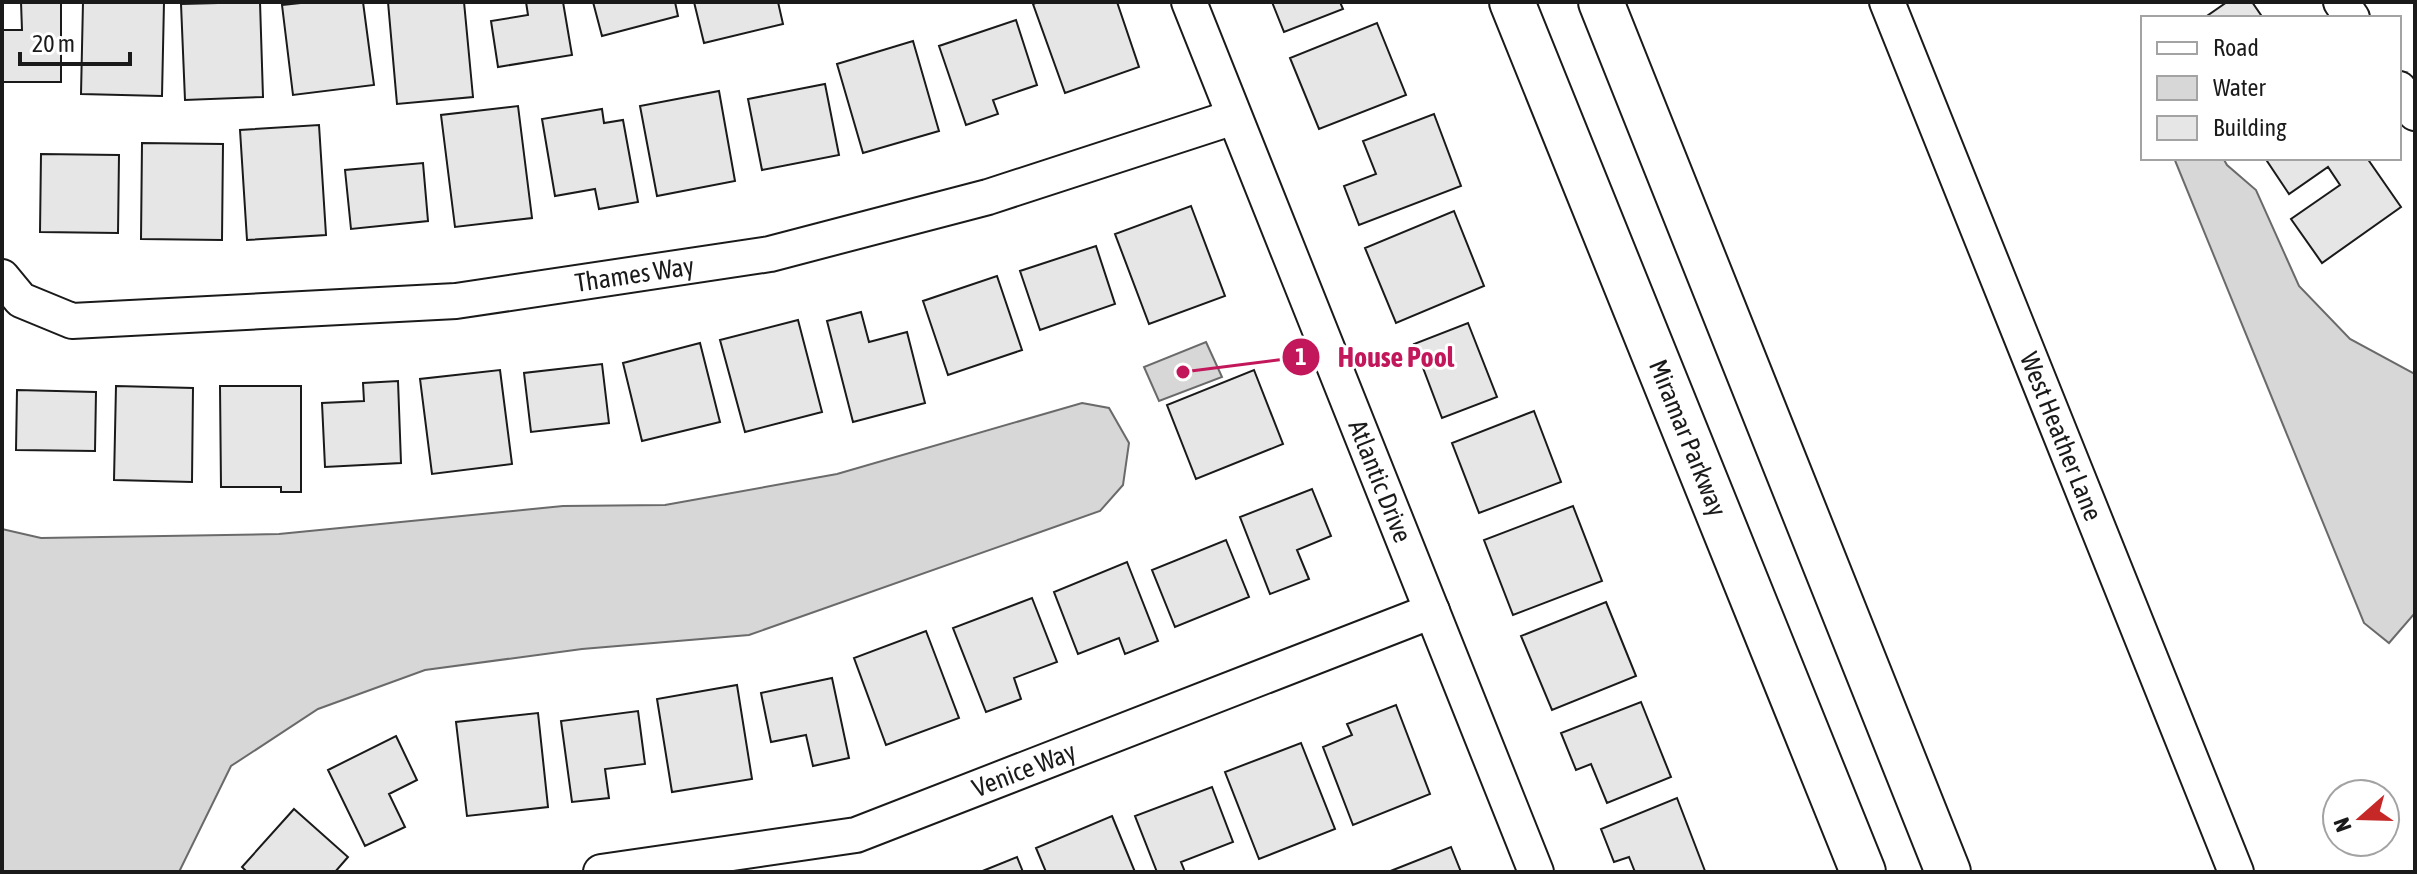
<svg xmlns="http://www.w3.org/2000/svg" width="2417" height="874" font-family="'Asap Condensed',sans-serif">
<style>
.water{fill:#d7d7d7;stroke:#6a6a6a;stroke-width:2}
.building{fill:#e6e6e6;stroke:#1a1a1a;stroke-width:2}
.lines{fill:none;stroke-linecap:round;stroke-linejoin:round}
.street-casing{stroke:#1a1a1a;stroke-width:38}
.primary-casing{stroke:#1a1a1a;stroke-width:48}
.street{stroke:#fff;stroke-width:34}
.primary{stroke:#fff;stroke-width:44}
.labels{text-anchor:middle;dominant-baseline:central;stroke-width:6;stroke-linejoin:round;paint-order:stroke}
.street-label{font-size:26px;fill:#1a1a1a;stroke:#fff}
.leader{fill:none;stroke:#c2185b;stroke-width:3}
.callout-dot{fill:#c2185b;stroke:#fff;stroke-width:3}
.mark-label{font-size:24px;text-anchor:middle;font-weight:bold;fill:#fff}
.callout-label{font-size:28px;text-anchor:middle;font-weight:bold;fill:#c2185b;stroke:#fff;stroke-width:6;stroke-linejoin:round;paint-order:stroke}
</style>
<rect width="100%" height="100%" fill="#fff"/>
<path class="water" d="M2174 158H2223L2227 165 2256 190 2299 286 2350 339 2415 374V613L2389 643 2364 623Z
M1206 342 1222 377 1159 401 1144 367Z
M1082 403 1109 408 1129 443 1123 485 1100 511 749 635 582 649 425 670 318 709 231 766 179 872H2V529L41 538 279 534 563 506 665 505 837 474Z"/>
<path class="building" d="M21 2H61V82H2V30H22Z
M83 2H164L162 96 81 94Z
M260 2 263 97 185 100 181 4Z
M310 2H363L374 85 293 95 282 5Z
M388 2H464L473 97 397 104Z
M526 2H563L572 55 498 67 491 21 528 15Z
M593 2H675L678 16 602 36Z
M694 2H778L783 24 704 43Z
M1038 2H1117L1139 67 1065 93 1033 4Z
M1272 2H1340L1343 9 1284 32Z
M2227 2H2252L2263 18H2204Z
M1016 20 1037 85 993 100 998 114 966 125 939 46Z
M1377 23 1406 95 1319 129 1290 58Z
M913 41 939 131 863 153 837 64Z
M825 84 839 155 762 170 748 99Z
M719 91 735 181 657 196 640 106Z
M518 106 532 218 455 227 441 115Z
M602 109 604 123 623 120 638 202 599 209 595 189 555 196 542 119Z
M1434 114 1461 186 1359 225 1344 186 1376 174 1363 141Z
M319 125 326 235 247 240 240 130Z
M142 143 223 144 222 240 141 239Z
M41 154 119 155 118 233 40 232Z
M2265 158H2367L2401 207 2322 263 2291 219 2340 185 2328 167 2289 194Z
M423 163 428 221 351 229 345 170Z
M1191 206 1225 296 1149 324 1115 234Z
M1454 211 1484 286 1396 323 1365 248Z
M1096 246 1115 304 1040 330 1020 271Z
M997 276 1022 350 948 375 923 301Z
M861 312 869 342 907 332 925 403 853 422 827 321Z
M798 320 822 412 745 432 720 340Z
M1468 323 1497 397 1442 418 1414 344Z
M700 343 720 422 642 441 623 363Z
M602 364 609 423 531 432 524 373Z
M500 370 512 464 432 474 420 379Z
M1254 370 1283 444 1196 479 1167 405Z
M398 381 401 463 325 467 322 403 364 401 363 383Z
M116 386 193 388 192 482 114 480Z
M220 386H301V492H281V487H221Z
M17 390 96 392 95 451 16 450Z
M1534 411 1561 482 1479 513 1452 443Z
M1312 489 1331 536 1297 550 1309 579 1270 594 1240 517Z
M1573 506 1602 581 1513 615 1484 540Z
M1226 540 1249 597 1175 627 1152 570Z
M1127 562 1158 641 1125 654 1119 638 1078 654 1054 592Z
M1032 598 1057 662 1014 678 1021 699 986 712 953 628Z
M1606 602 1636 676 1552 710 1521 636Z
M926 631 959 718 886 745 854 658Z
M832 678 849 758 813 766 806 735 771 742 761 693Z
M737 685 752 779 672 792 657 699Z
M1641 702 1671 777 1607 803 1591 764 1576 770 1561 733Z
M1396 705 1430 794 1353 825 1323 747 1352 735 1347 724Z
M638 711 645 764 605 769 609 798 572 802 561 721Z
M538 713 548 807 467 816 456 722Z
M396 736 417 780 389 794 405 827 365 846 328 770Z
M1301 743 1335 829 1259 859 1225 772Z
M1212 787 1233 842 1181 862 1185 872H1157L1135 816Z
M1677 798 1705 871 1635 872 1629 857 1614 862 1601 829Z
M294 809 348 857 335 872H247L242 867Z
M1112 816 1135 872H1046L1036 848Z
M1451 847 1461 872H1388Z
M1017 857 1023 872H980Z"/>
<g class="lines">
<defs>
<g id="street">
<path id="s1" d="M1189 2 1536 872"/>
<path id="s2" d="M1887 2 2236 872"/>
<path d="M2341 2 2352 18"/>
<path d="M2399 89 2415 113"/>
<path id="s3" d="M2 277 21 300 72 321 456 301 770 254 988 197 1234 117"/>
<path id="s4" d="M601 872 856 835 1432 611"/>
</g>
<g id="primary">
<path id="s5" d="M1512 2 1863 872"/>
<path d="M1601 2 1948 872"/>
</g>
</defs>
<use href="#street" class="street-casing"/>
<use href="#primary" class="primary-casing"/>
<use href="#street" class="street"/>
<use href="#primary" class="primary"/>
</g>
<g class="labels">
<g class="street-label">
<text stroke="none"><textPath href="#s3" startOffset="650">Thames Way</textPath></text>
<text stroke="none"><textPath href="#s5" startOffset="470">Miramar Parkway</textPath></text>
<text stroke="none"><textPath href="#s2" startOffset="468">West Heather Lane</textPath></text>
<text stroke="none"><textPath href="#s1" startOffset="516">Atlantic Drive</textPath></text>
<text stroke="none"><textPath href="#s4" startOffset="438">Venice Way</textPath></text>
</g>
</g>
<path class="leader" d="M1183 372L1301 357"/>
<g class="callout-dot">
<circle cx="1183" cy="372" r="8"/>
<circle cx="1301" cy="357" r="20"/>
</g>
<g class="mark-label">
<text x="1301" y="365">1</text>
</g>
<g class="callout-label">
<text x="1396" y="367">House Pool</text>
</g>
<rect width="2417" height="874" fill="none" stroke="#1a1a1a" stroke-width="8"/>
<rect x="2141" y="16" width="260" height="144" fill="#ffffff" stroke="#a3a3a3" stroke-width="2"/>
<rect x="2157" y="42" width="40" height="12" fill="#ffffff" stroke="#a3a3a3" stroke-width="2"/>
<text x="2213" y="56" font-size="24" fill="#1a1a1a">Road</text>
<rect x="2157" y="76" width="40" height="24" fill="#d7d7d7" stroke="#a3a3a3" stroke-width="2"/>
<text x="2213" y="96" font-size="24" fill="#1a1a1a">Water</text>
<rect x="2157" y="116" width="40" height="24" fill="#e6e6e6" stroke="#a3a3a3" stroke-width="2"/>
<text x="2213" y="136" font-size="24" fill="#1a1a1a">Building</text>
<g transform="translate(2361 818) rotate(250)"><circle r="38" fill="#ffffff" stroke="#a3a3a3" stroke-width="2"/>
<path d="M0-6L14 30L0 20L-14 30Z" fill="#c62828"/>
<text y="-12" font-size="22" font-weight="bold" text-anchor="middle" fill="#1a1a1a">N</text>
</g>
<path d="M20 52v12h110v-12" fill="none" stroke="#1a1a1a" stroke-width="4"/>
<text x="32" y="52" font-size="24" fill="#1a1a1a" stroke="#ffffff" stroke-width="6" paint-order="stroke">20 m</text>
</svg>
